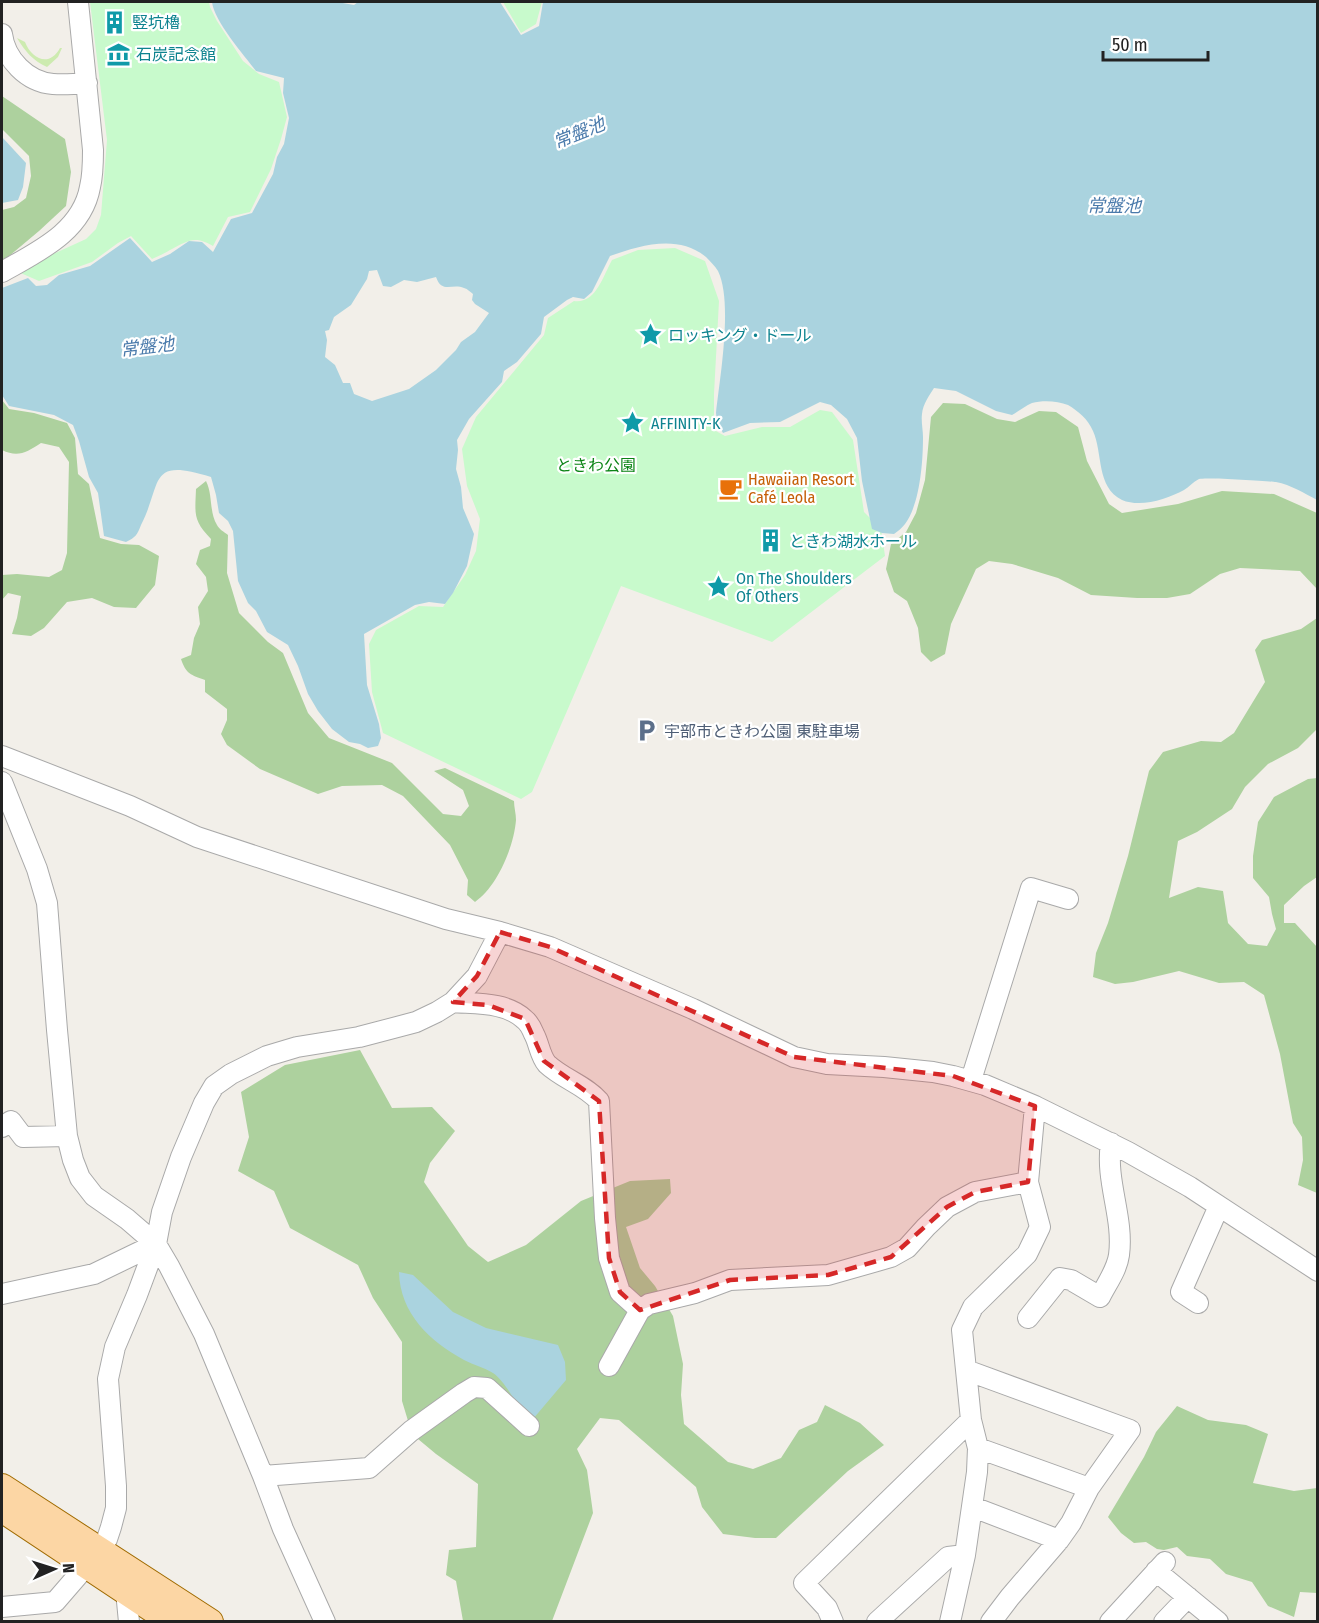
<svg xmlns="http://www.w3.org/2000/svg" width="1319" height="1623" font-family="'Fira Sans Condensed','Noto Sans JP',sans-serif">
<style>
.grass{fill:#cdebb0}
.forest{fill:#add19e}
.park{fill:#c8facc}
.water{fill:#aad3df;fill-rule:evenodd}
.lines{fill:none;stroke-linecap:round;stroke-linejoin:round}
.minor-casing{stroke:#a9a9a9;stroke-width:22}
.major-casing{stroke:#a06b00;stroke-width:28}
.minor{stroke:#fff;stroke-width:20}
.major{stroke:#fcd6a4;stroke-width:26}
.marked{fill:#d62828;fill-opacity:0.2;stroke:#d62828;stroke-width:4.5;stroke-dasharray:12 8;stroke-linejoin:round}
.labels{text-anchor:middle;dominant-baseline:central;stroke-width:4.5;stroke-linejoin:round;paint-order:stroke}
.culture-label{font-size:16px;fill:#0d838f;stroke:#fff;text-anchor:start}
.park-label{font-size:16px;fill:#0c8416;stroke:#fff}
.food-label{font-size:16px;fill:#c56008;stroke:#fff;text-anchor:start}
.service-label{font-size:16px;fill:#4e5e75;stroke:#fff;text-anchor:start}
.water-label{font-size:18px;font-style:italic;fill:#4a7aab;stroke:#fff}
</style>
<rect width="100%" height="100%" fill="#f2efe9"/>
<path class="grass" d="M17 38 25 42C32 60 50 67 60 48H62L58 57 47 67C33 61 25 51 17 38Z"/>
<path class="forest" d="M2 96 65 139 71 172 66 206 39 231 2 262V210L14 207 26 198 31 176 29 156 2 129Z
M2 400 9 409 34 413 67 423 75 438 78 474 89 484 100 538 121 544 139 545 159 556 155 585 136 608 114 607 92 598 67 602 44 628 31 636 12 634 17 618 21 596 8 593 2 600V575L17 574 49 577 62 570 67 553 69 462 59 447 41 443C27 452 18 458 2 450Z
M943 403 965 404 997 419 1015 422 1039 411 1056 412 1078 427 1087 461 1109 504 1122 513 1178 504 1222 491 1274 494 1317 513V589L1300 571 1240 568 1220 574 1190 594 1167 598H1137L1091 595 1058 578 1012 564 989 561 976 569 951 624 945 654 931 662 921 652 918 628 907 601 894 592 886 569 891 544 906 532 916 513 925 480 931 417Z
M206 481C213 495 209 512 217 525 219 529 224 532 228 535L227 573 239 613 268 642 283 653 308 713 329 738 392 763 443 814 461 816 469 806 463 790 434 771 445 768 514 801C514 807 516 814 516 820 514 847 497 887 475 902L467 895 468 880 450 845 403 796 382 785 342 786 318 794 260 769 227 745 221 734 227 720V709L205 692V680C191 675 186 674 181 659L191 655 194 638 200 624 198 607 208 591 206 577 196 564 200 550 210 546 211 539C193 520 195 515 196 489Z
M1317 618V729L1298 748 1268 764 1245 787 1232 809 1197 832 1178 841 1169 898 1198 887 1223 891 1228 923 1248 944 1267 946 1276 929 1272 914 1269 897 1253 878V856L1258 822 1274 797 1308 779 1317 778V877L1304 886 1284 905V923H1295L1317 947V1193L1298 1185 1303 1160 1302 1137 1293 1123 1280 1054 1264 995 1244 982 1219 983 1179 971 1133 982 1115 984 1093 977 1096 953 1108 923 1128 856 1149 771 1163 752 1201 741 1221 742 1234 733 1265 682 1255 650 1262 640 1301 629Z
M360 1050 392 1108 432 1107 455 1131 430 1163 424 1182 468 1246 488 1262 526 1245 581 1201 630 1181 670 1179 671 1193 648 1219 626 1227 640 1268 655 1286 673 1316 683 1364 681 1395 684 1424 728 1462 753 1469 781 1458 799 1430 817 1422 825 1405 860 1423 884 1445 848 1471 776 1538H755L723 1534 702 1507 696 1487 619 1420 600 1418 577 1449 587 1470 593 1513 552 1621H463L456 1581 446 1575 449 1550 476 1547 478 1484 436 1454 412 1434 402 1401V1342L373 1298 358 1265 290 1228 274 1191 238 1171 249 1137 241 1092 285 1065Z
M1177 1406 1208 1420 1246 1425 1268 1434 1253 1483 1294 1491 1317 1488V1593L1300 1592 1294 1617 1268 1606 1252 1582 1226 1574 1210 1559 1187 1556 1177 1547 1164 1550 1157 1549 1146 1542 1134 1543 1121 1533 1108 1517 1144 1457 1156 1432Z"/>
<path class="park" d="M90 2H209L210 7 217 21 243 61 259 74 279 82 287 117 281 139 271 169 250 212 228 217 213 246C194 235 188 241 170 250 164 254 158 256 152 259L131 236 118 243 92 262 39 281 16 271 86 239 96 229 101 215 107 140Z
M503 2H542L536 24 521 33Z
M675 248 705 261 719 301 714 394V430L725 436 762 427H790L820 410 832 412 853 440 864 512 881 529 885 556 772 642 621 586 532 792 521 799 383 733 372 692 369 644 376 630 419 606 443 607 465 575 476 551 480 519 467 486 462 449 476 417 544 335 548 318 574 301C596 304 603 276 612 260L638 250Z"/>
<path class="water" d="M212 2H337L354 5 358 2H500L521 35 539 26 543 2H1317V500C1304 493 1291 485 1276 482 1266 481 1205 477 1199 479 1193 482 1189 487 1184 490 1167 499 1141 508 1122 500 1096 487 1103 453 1093 431 1088 419 1078 411 1068 405 1058 401 1043 400 1032 403 1025 406 1019 411 1012 415L996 411 956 391 934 388C929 396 923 404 922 414 921 421 923 430 923 437 923 462 920 504 905 524 902 528 898 531 894 534L882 533 872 529 862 481 857 438 847 419 831 405 820 402 780 422 750 423 723 433 717 422 716 413C720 377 733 302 718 271 715 266 710 261 706 257 678 234 641 245 610 256L592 292 584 299 573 297 567 300 544 317 541 334 517 362 504 371 502 382 469 419 457 440 458 450 456 469 461 487 463 508 474 534 467 566 453 593 445 604 429 602 415 605 364 634 367 685 379 724 381 738 378 746 368 748 360 744 349 742 332 729 318 711 308 694 298 666 288 645 267 632 256 611 248 603 238 581 233 531 228 521 219 513 216 495 211 477C147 457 163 482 141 525 137 535 136 537 126 542L104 536 98 493 89 477 79 441 73 425 54 415 9 406 2 395V288L28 278 36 286 47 285 59 275 90 266 130 238 152 262 170 254 189 241 202 242 213 252 231 219 252 213 273 174 277 157 284 144 289 118 283 93 284 78 256 71C244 55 214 21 212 2ZM377 270 383 286 391 287 404 280 417 282 436 277C442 294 452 283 464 288 468 289 470 292 473 294L472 300 475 304 489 313 475 332 461 342 456 350 436 370 409 389 372 401 354 394 350 383H343L335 365 325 357 327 340 325 331 329 330 334 317 351 305 367 279 369 271Z
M2 137 26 163 23 187 18 200 2 203Z
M399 1272 413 1275 453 1312 486 1328 558 1345 565 1362 566 1380 533 1419 525 1418C518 1406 505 1381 493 1373 485 1368 474 1365 464 1360 430 1341 400 1314 399 1272Z"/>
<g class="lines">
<defs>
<path id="minor" d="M2 34C5 59 27 82 53 84 64 85 76 84 87 83
M2 272C37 252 82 232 90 187 93 175 93 162 93 150L78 2
M2 756 130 806 197 837 446 919 500 932 550 947 693 1009 794 1057 827 1064 884 1067 933 1072 953 1076 985 1085 1035 1106 1128 1152 1190 1187 1318 1271
M2 782 37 869 47 903 57 1030 67 1136 73 1160 80 1178 94 1196 127 1219 156 1244 169 1266 204 1334 263 1476 283 1529 325 1622
M453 1002C476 1004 506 1002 524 1019 528 1022 532 1029 534 1034 539 1043 540 1056 547 1064 563 1079 585 1085 599 1101L605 1218 609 1258 620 1292 640 1310
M971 1080 1031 888 1068 899
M2 1127 11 1121 23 1137 67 1136
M2 1294 94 1274 156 1244
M1198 1303 1181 1292 1219 1206
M1028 1318 1060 1278 1071 1280 1100 1297C1107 1283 1117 1270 1119 1255 1124 1217 1105 1181 1111 1143
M609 1366 640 1310 649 1304 695 1293 730 1280 828 1275 891 1257 907 1248 926 1227 947 1207 975 1192 1028 1182
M966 1370 1130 1430 1089 1488 1071 1523 1059 1540 1010 1597 991 1622
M978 1448 1089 1488
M263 1476 369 1468 411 1431 464 1393 474 1387 487 1388 529 1426
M973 1507 1059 1540
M1156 1571 1218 1622
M126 1591 129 1622
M2 1607 55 1602 87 1565 107 1539 111 1527 116 1508V1486L108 1379 115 1347 137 1295 156 1244 162 1212 181 1157 204 1103 214 1086 231 1074 267 1056 297 1047 359 1037 416 1022 437 1012 453 1002 477 976 500 932
M833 1622 827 1608 804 1583 971 1420
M877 1622 948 1557 965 1555
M950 1622 965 1555 977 1472 978 1448 971 1420 962 1330 973 1307 1027 1254 1040 1227 1028 1182 1035 1106
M1110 1622 1165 1562
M1164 1622 1188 1597"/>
<path id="major" d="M2 1487 210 1622
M2 1509 172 1622"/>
</defs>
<use href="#minor" class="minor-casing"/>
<use href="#major" class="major-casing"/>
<use href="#minor" class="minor"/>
<use href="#major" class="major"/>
</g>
<path class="marked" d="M500 932 550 947 794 1057 953 1076 1035 1106 1028 1182 975 1192 947 1207 891 1257 828 1275 730 1280 640 1310 620 1292 609 1258 599 1101 544 1061 525 1019 488 1005 453 1002 477 976Z"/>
<defs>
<symbol id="building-bare" viewBox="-9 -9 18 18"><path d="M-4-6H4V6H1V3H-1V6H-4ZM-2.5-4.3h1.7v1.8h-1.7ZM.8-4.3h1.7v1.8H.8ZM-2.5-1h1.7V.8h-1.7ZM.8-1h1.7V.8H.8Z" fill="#0f9aa8" stroke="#fff" stroke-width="2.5" paint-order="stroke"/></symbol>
<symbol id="museum-bare" viewBox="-9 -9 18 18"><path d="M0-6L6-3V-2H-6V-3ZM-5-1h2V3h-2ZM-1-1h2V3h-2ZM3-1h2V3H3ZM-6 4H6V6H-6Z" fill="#0f9aa8" stroke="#fff" stroke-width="2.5" paint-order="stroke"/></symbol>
<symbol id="sight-bare" viewBox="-9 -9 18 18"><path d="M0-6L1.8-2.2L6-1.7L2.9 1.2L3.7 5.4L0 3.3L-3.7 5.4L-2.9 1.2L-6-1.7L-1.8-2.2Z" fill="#0f9aa8" stroke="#fff" stroke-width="2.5" paint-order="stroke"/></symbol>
<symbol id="cafe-bare" viewBox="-9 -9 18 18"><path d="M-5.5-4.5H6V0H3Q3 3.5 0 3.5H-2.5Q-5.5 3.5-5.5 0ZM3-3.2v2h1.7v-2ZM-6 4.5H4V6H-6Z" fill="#e8710a" stroke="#fff" stroke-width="2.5" paint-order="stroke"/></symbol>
<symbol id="parking-bare" viewBox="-9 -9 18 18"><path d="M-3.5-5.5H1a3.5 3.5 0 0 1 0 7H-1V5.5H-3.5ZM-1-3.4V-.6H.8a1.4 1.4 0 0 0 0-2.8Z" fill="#5c6f8a" stroke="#fff" stroke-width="2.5" paint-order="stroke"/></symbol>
</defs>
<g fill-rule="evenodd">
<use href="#building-bare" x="98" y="6" width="33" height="33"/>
<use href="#museum-bare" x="102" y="38" width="33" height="33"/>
<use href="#sight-bare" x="634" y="318" width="33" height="33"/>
<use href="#sight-bare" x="616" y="406" width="33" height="33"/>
<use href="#cafe-bare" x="714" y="472" width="33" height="33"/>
<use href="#building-bare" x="754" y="524" width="33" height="33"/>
<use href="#sight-bare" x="702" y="570" width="33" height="33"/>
<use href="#parking-bare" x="630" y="714" width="33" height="33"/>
</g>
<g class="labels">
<g class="culture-label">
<text x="132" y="22">竪坑櫓</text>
<text x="136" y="54">石炭記念館</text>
<text x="668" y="335">ロッキング・ドール</text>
<text x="651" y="423">AFFINITY-K</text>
<text x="789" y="541">ときわ湖水ホール</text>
<text x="736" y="578">On The Shoulders<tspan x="736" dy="18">Of Others</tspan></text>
</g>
<g class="park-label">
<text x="596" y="465">ときわ公園</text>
</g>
<g class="food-label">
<text x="748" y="479">Hawaiian Resort<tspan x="748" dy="18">Café Leola</tspan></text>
</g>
<g class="service-label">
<text x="664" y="731">宇部市ときわ公園 東駐車場</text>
</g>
<g class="water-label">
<text transform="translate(579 133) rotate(-22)">常盤池</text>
<text x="1114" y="206">常盤池</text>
<text transform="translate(147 347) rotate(-7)">常盤池</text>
</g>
</g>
<rect width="1319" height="1623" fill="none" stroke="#222222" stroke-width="6"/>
<g transform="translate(54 1569) rotate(87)" stroke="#ffffff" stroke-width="4.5" paint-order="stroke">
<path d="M0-4.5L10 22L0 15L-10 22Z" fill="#222222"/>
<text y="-9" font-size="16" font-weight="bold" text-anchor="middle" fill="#222222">N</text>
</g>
<path d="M1103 51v9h105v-9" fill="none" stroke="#222222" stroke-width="3"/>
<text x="1112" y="51" font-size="18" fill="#222222" stroke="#ffffff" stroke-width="4.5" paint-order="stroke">50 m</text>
</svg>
